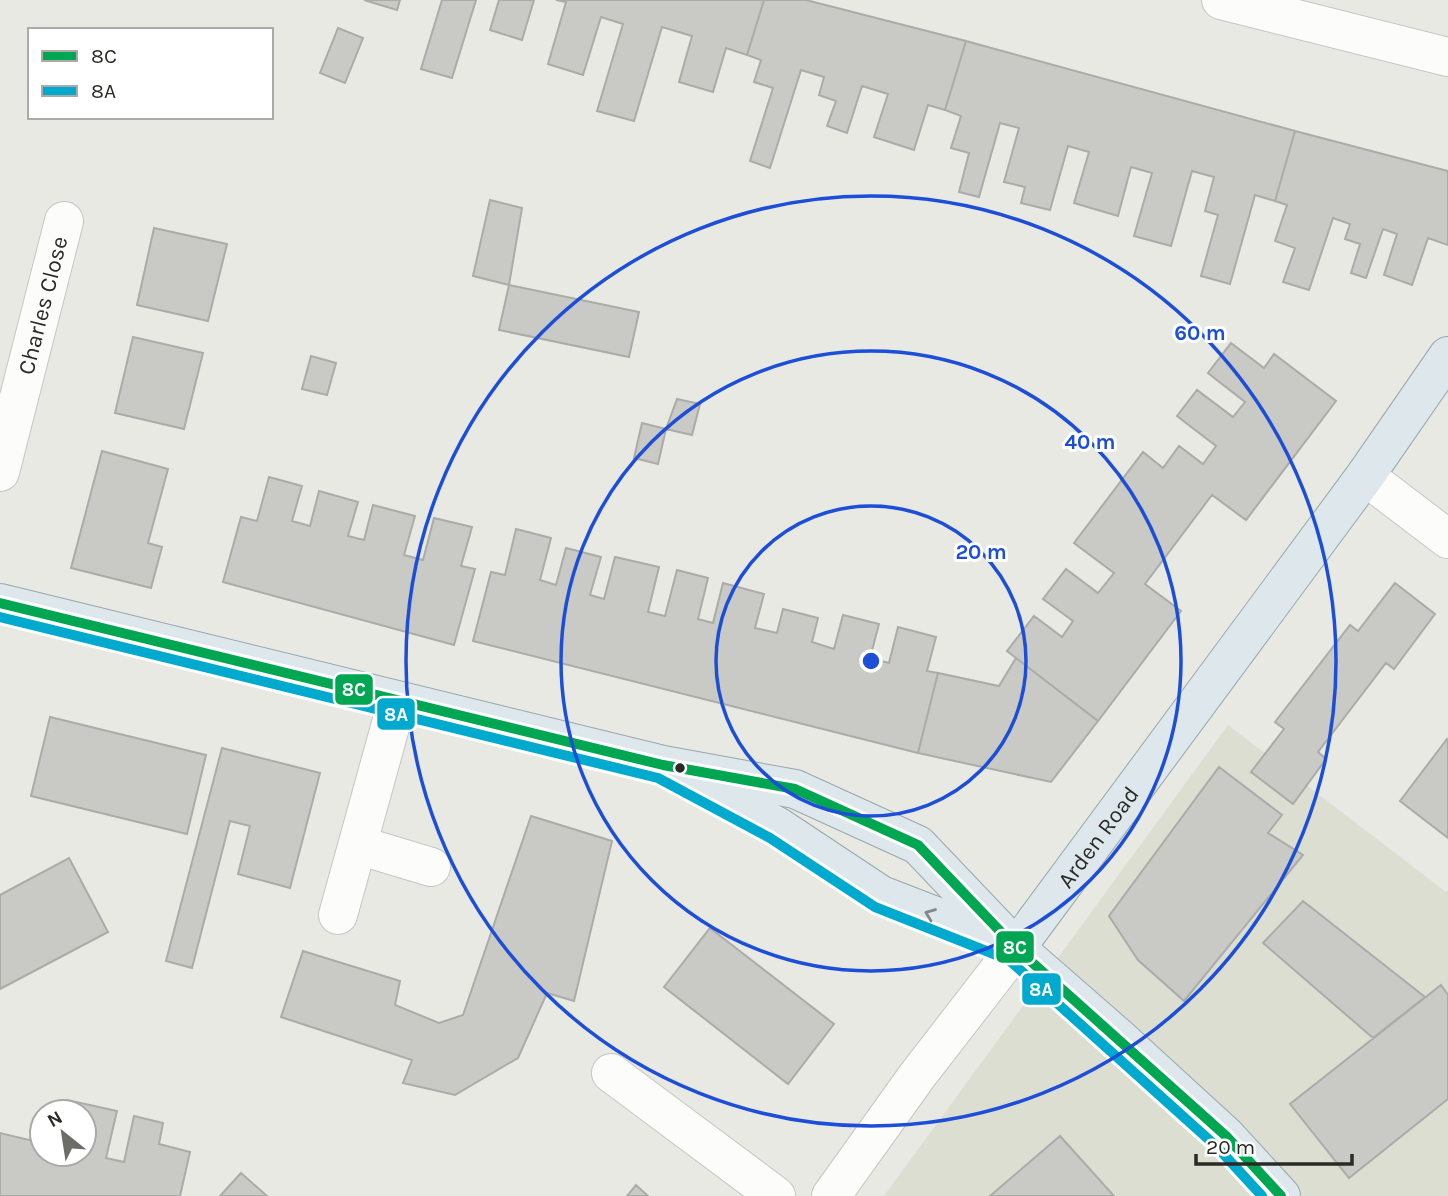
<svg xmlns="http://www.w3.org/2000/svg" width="1448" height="1196" font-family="Karla,sans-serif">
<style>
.built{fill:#dcded2}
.building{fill:#c9c9c5;stroke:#ababa8;stroke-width:2}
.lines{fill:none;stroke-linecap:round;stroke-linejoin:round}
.minor-casing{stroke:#c6c6c2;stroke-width:40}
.major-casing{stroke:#97a8ac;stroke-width:40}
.minor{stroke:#fcfcfb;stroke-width:38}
.major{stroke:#dee7eb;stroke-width:38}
.bus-1-casing{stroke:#fff;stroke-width:16}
.bus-2-casing{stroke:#fff;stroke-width:16}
.bus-1{stroke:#00a651;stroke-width:10}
.bus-2{stroke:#00a9ce;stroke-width:10}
.oneway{stroke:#848888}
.ring{fill:none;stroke:#1d4ed8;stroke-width:3.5}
.bus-dot{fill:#2a2a26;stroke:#fff;stroke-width:2.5}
.labels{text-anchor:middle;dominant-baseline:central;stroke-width:6;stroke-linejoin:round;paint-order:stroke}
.street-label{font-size:23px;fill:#2a2a26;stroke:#fff}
.centre{fill:#1d4ed8;stroke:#fff;stroke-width:3.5}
.ring-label{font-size:21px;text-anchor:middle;font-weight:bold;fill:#1d4ed8;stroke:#fff;stroke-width:6;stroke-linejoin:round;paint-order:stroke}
.line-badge{stroke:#fff;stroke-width:2.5}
.badge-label{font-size:19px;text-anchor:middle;font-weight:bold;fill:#fff}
</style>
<rect width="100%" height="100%" fill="#e8e9e3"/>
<path class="built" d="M1228 725 1446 892 1448 890V1196H884Z"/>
<path class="building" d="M364 0H400L397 10Z
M442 0H476L452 78 421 69Z
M499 0H534L522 40 490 30Z
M556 0H764L747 55 726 48 713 92 679 82 692 36 662 27 634 121 597 111 623 24 601 17 583 75 548 64 566 2Z
M764 0H806L966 41 945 110 928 105 914 150 874 137 888 94 862 86 847 133 827 126 836 101 819 95 824 77 801 70 770 168 750 161 773 88 754 82 761 60 747 55Z
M338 28 363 38 345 83 320 73Z
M966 41 1295 131 1275 201 1255 195 1230 284 1201 276 1218 215 1205 211 1214 177 1192 171 1171 246 1134 236 1152 173 1131 167 1118 216 1074 203 1089 152 1068 146 1050 210 1021 203 1025 187 1004 182 1019 128 1000 123 979 197 959 192 969 153 951 148 961 116 945 110Z
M1295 131 1448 171V245L1428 238 1412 285 1384 275 1397 234 1383 229 1366 278 1351 273 1360 244 1345 239 1350 224 1333 218 1309 290 1283 282 1295 248 1275 241 1287 205 1275 201Z
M490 200 522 208 509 285 473 276Z
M154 228 227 244 208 321 137 305Z
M509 285 639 312 629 357 499 330Z
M133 337 203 353 184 429 115 413Z
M1231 343 1264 368 1274 354 1336 401 1246 520 1212 495 1145 584 1181 611 1098 721 1007 651 1034 616 1062 637 1073 621 1043 599 1066 569 1098 593 1114 573 1074 543 1143 452 1163 468 1179 446 1203 464 1216 446 1177 416 1197 390 1233 417 1245 402 1208 373Z
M311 356 336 363 327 395 302 389Z
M677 399 700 404 692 435 666 429Z
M642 423 666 429 658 464 634 458Z
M102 451 168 469 148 543 162 547 151 588 71 568Z
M269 477 302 486 292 521 310 526 319 491 358 502 348 536 364 540 373 505 415 516 404 555 423 560 434 518 472 527 461 566 475 569 454 645 223 582 241 517 257 521Z
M516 529 551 538 540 580 556 585 566 548 601 557 590 595 604 599 615 557 659 567 648 612 665 616 677 570 708 578 698 619 713 623 723 583 764 594 755 628 777 633 783 609 818 618 812 642 834 649 843 615 879 624 870 658 889 663 898 627 936 637 927 671 938 673 918 753 473 641 491 572 505 575Z
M1395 583 1435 614 1394 669 1386 663 1318 752 1326 759 1293 804 1251 772 1284 729 1275 722 1350 625 1358 631Z
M1016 658 1098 721 1051 782 918 753 938 673 999 686Z
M50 717 206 755 187 834 31 796Z
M1447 739 1448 740V838L1400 801Z
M222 748 320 773 290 888 238 874 250 826 230 821 192 968 166 961Z
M1219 767 1282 815 1268 833 1303 855 1184 1001 1138 960 1109 916Z
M531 816 612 841 574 1001 547 993 518 1058 455 1095 403 1083 412 1060 281 1017 303 951 400 981 395 1005 439 1023 463 1015Z
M69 858 108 932 0 989V895Z
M1303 901 1425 997 1373 1038 1263 943Z
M710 928 834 1024 788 1084 664 987Z
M1441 985 1448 995V1099L1349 1178 1290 1104Z
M67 1100 117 1111 106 1158 124 1162 134 1116 163 1123 159 1144 190 1152 180 1196H0V1133L42 1143V1154H84V1112H65Z
M1060 1136 1114 1196H990Z
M241 1173 267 1196H220Z
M636 1185 648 1196H627Z"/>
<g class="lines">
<defs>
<g id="minor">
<path d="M1221 0 1448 57"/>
<path id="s1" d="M0 472 64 221"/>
<path d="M1365 476 1448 539"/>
<path d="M358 845 431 867"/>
<path d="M338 915 397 702"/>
<path d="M611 1073 776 1196"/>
<path d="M831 1196 917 1076 1016 948"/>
</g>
<g id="major">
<path d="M0 603 663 765 795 789 918 845 1016 948 1119 1038 1226 1136 1281 1196"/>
<path d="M693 782 777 826 881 895 1005 943"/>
<path id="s2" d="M1016 948 1365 476 1448 356"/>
</g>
</defs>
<use href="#minor" class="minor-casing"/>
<use href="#major" class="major-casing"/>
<use href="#minor" class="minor"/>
<use href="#major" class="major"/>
<defs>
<path id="bus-1" d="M0 603 663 765 795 789 918 845 1016 948 1226 1136 1281 1196"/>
<path id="bus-2" d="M0 617 658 778 770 838 875 907 1009 960 1216 1146 1262 1196"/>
</defs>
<use href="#bus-1" class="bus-1-casing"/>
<use href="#bus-2" class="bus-2-casing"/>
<use href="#bus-1" class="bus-1"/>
<use href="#bus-2" class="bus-2"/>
</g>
<defs><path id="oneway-chevron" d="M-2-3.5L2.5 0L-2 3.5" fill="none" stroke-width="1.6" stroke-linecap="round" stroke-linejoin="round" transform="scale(1.75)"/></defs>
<use class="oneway" href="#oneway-chevron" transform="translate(930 914) rotate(-159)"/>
<g class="ring">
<circle cx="871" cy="661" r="155"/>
<circle cx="871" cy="661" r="310"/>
<circle cx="871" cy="661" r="465"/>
</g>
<circle class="bus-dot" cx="680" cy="768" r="6"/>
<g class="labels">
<g class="street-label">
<text stroke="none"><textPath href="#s1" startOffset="172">Charles Close</textPath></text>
<text stroke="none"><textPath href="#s2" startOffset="138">Arden Road</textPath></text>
</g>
</g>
<circle cx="871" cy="661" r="10" class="centre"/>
<g class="ring-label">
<text x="1200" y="340">60 m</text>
<text x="1090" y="449">40 m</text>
<text x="981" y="559">20 m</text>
</g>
<g class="line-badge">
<rect x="334" y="673" width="40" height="33" rx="7" fill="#00a651"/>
<rect x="376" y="697" width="40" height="34" rx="7" fill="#00a9ce"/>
<rect x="995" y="930" width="40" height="34" rx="7" fill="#00a651"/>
<rect x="1021" y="972" width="41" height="34" rx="7" fill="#00a9ce"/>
</g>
<g class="badge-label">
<text x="354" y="696">8C</text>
<text x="396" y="721">8A</text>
<text x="1015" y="954">8C</text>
<text x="1041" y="996">8A</text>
</g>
<rect x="28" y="28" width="245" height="91" fill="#ffffff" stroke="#aaaaa8" stroke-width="2"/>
<rect x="42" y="51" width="35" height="10" fill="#00a651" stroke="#aaaaa8" stroke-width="2"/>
<text x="91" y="63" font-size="21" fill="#2a2a26">8C</text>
<rect x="42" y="86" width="35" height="10" fill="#00a9ce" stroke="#aaaaa8" stroke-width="2"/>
<text x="91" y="98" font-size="21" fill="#2a2a26">8A</text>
<g transform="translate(63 1133) rotate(330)"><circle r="33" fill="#ffffff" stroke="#aaaaa8" stroke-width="2"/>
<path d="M0-5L12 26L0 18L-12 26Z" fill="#6c6d68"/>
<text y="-10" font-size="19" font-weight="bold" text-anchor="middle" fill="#2a2a26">N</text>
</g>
<path d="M1196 1154v10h156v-10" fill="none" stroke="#2a2a26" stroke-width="3.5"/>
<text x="1206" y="1154" font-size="21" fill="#2a2a26" stroke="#ffffff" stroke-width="5" paint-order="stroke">20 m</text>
</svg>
